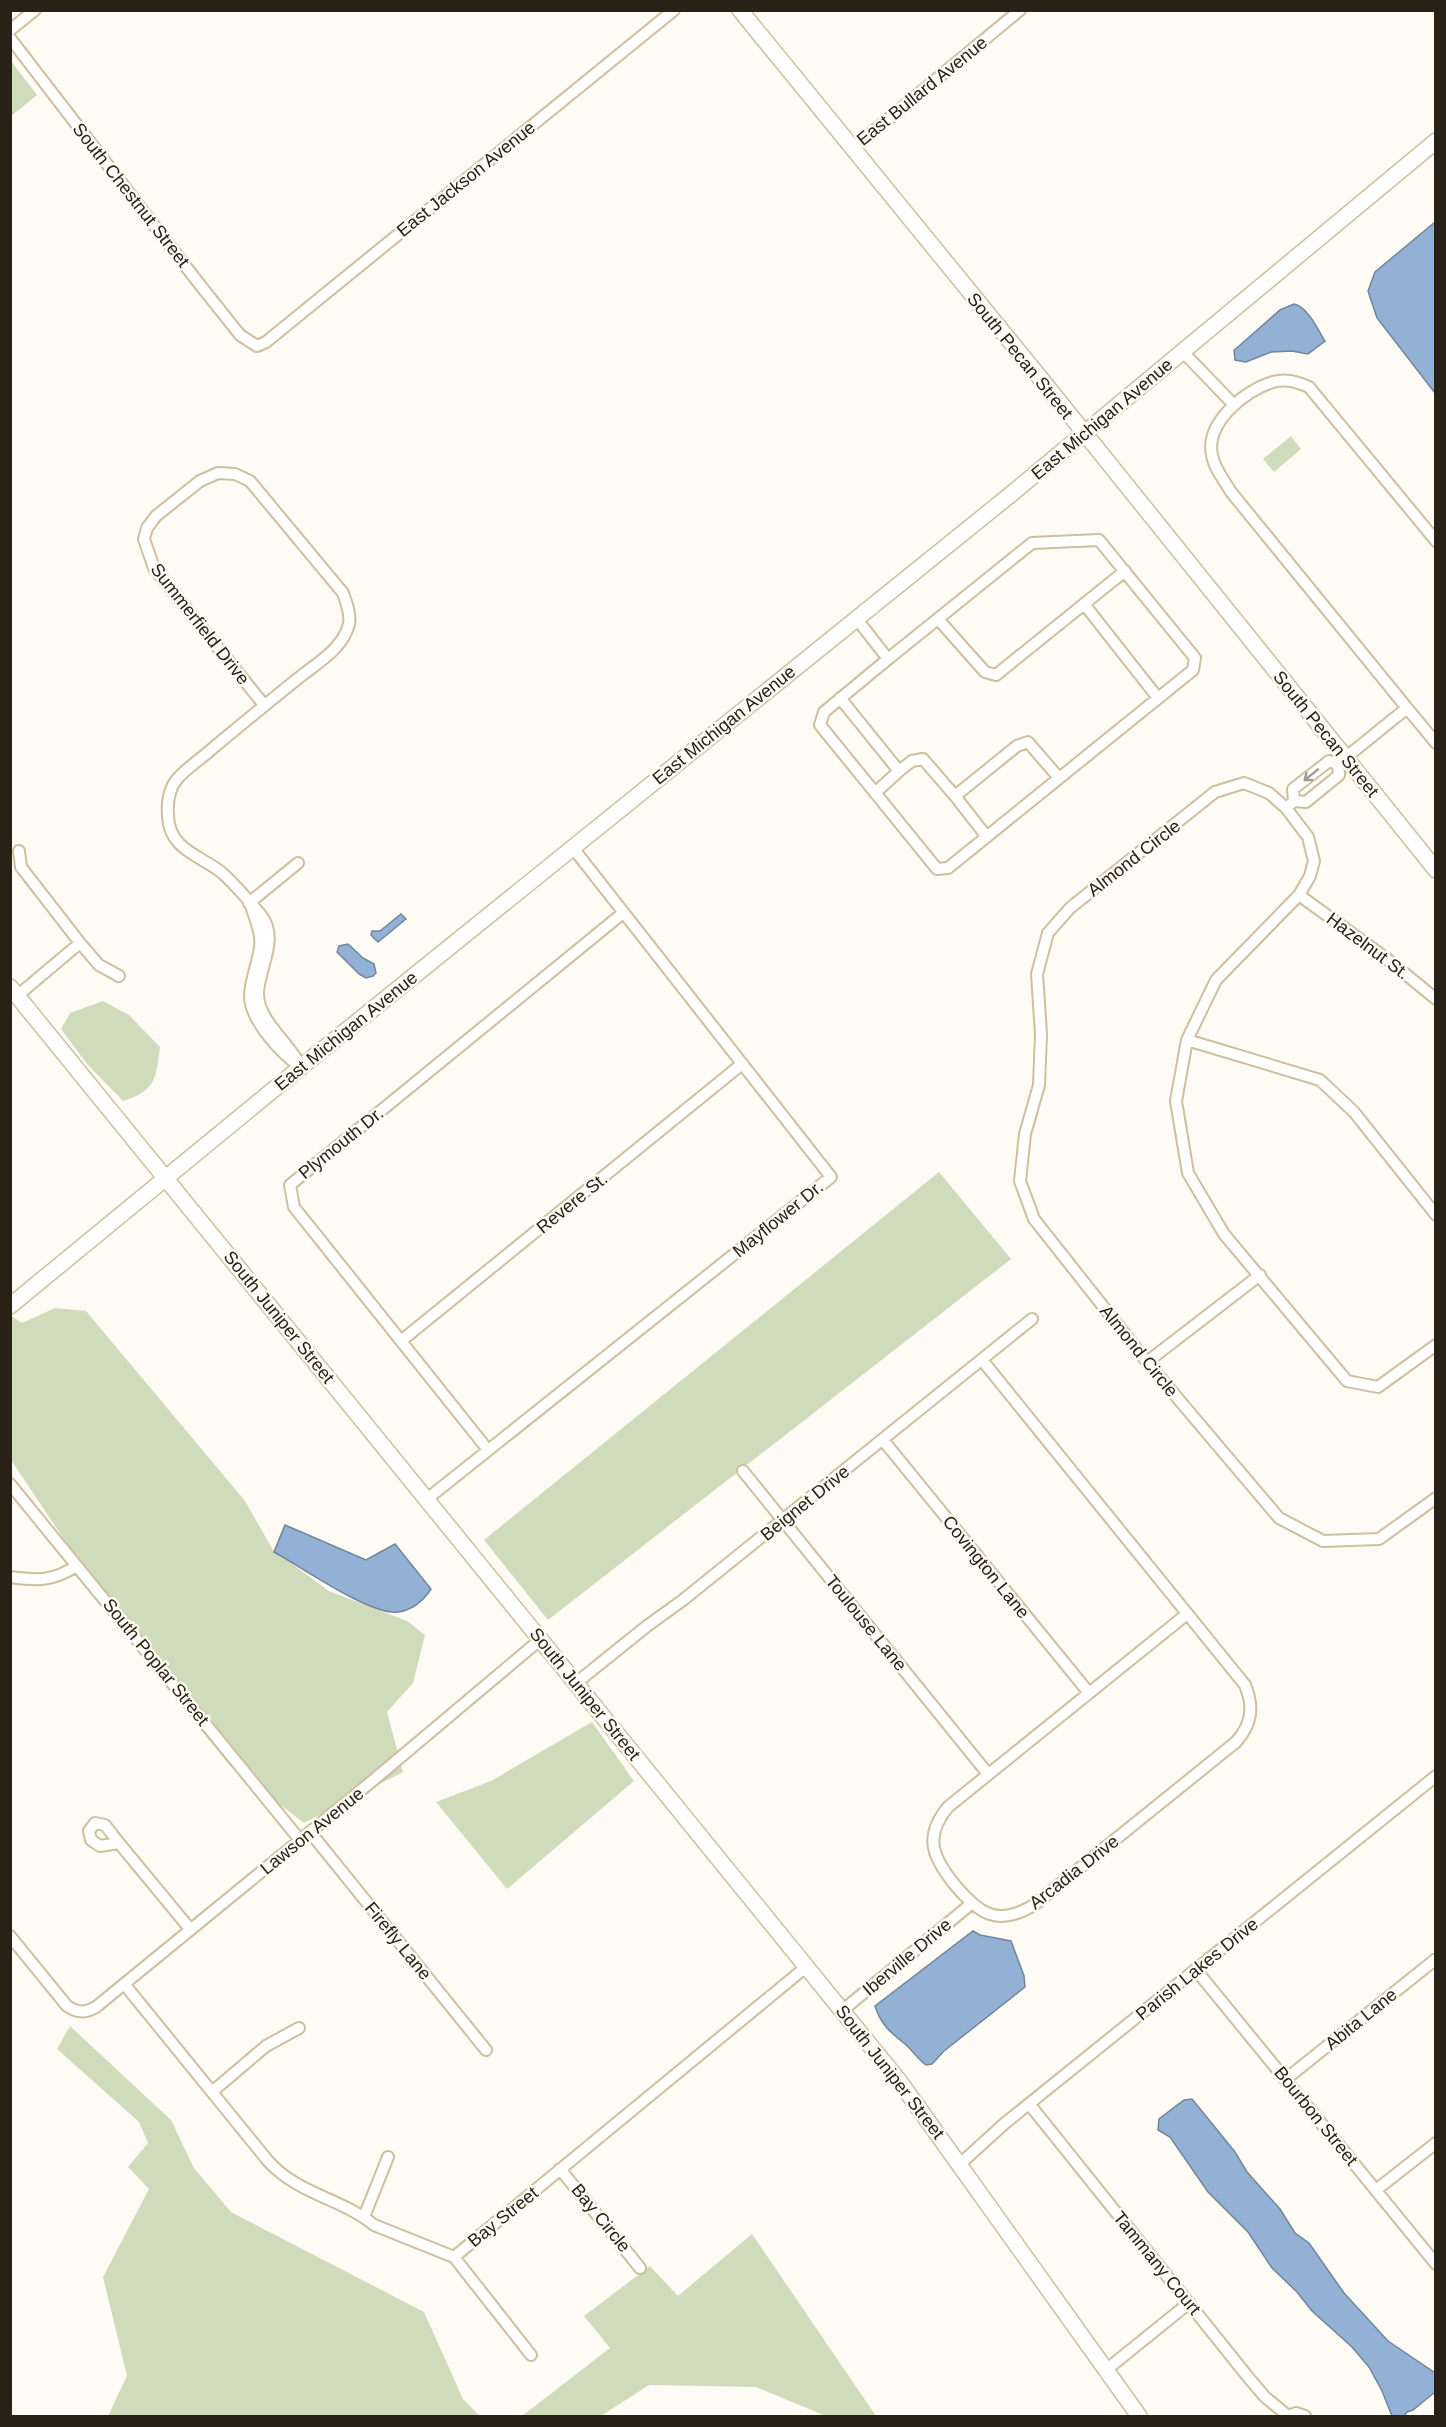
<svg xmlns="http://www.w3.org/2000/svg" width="1446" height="2427" font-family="Helvetica,sans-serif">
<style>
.green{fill:#d0dbbc}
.water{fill:#92b1d5;stroke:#72869b;stroke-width:1.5}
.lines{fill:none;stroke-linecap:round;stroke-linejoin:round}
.street-casing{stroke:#cdc09f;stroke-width:14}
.secondary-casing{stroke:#cdc09f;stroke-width:18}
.street{stroke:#fff;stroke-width:10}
.secondary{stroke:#fff;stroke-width:15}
.oneway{stroke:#9e9c96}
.labels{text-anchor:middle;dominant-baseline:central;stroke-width:5;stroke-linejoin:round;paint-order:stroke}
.street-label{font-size:18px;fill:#272215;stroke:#fefbf4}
</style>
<rect width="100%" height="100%" fill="#fefbf4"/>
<path class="green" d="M11 61 37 95 11 116H10Z
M1291 436 1301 449 1274 472 1263 459Z
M103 1001 129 1015 160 1047C156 1078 156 1091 123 1101L87 1064 61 1029 70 1013Z
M939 1172 1011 1259 548 1620 484 1540Z
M55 1308 86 1311 245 1501 273 1550 329 1591 407 1621 425 1635 413 1683 387 1712 403 1772 304 1823 230 1766 146 1662 11 1460 10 1315 22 1323Z
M592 1722 634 1781 507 1889 436 1802 491 1781Z
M70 2026 171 2120 194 2168 231 2212 424 2312 463 2399 480 2416H108L127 2376 103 2277 149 2189 128 2167 148 2143 139 2122 57 2049Z
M752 2234 876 2416H826L756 2387 649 2385 601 2416H522L610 2348 584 2316 650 2266 678 2296Z"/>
<path class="water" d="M1435 222V393L1377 318 1368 291 1375 272Z
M1294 304C1308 307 1318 330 1325 341L1308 354 1292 351 1271 352 1246 362 1235 360 1234 350 1239 346 1280 310Z
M401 914 406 919 378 942 371 935 372 931H380Z
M348 944 363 958 374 964 376 973 373 976 366 978 359 974 337 952 339 946Z
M285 1525 366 1560 395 1544 431 1589C423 1601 413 1610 398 1612 371 1616 300 1566 274 1552Z
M973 1931 980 1935 1011 1941 1024 1976 1025 1987 944 2051 932 2064 926 2065C918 2059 912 2050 905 2044 890 2032 881 2025 875 2006Z
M1192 2099 1235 2152 1247 2172 1280 2209 1295 2233 1309 2243 1344 2293 1388 2341 1435 2373V2392L1413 2410 1407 2412 1404 2416H1392L1382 2391 1369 2367 1352 2347 1312 2311 1297 2292 1272 2268 1248 2232 1208 2192 1170 2137 1158 2130 1159 2119 1184 2100Z"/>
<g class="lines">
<defs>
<path id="street" d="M10 30 35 10
M10 38 197 281 240 335 257 346 266 342 674 10
M852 149 1020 10
M1183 352 1234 405
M1084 604 1158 698
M856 618 888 659 1032 543 1099 540 1195 658 1193 670 948 868 937 869 820 725 824 712 888 659
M938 619 985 672 996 675 1125 571
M840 698 899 771 875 793
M264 705 154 568 144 539 147 528 156 516 200 481 218 473 235 474 250 481 343 593C346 602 351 614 349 624 343 648 319 662 301 676 271 700 242 724 213 748 202 758 188 767 178 778 169 788 167 803 168 816 169 849 199 855 221 872 235 884 249 901 261 915 280 939 258 969 258 994 258 1021 290 1043 301 1067
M1407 708 1231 492C1224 480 1214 468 1212 455 1205 423 1245 390 1273 382 1286 378 1297 382 1309 387L1436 541
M1338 764 1407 708 1436 743
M899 771 912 761 923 759 955 796 1017 746 1028 742 1059 778
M955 796 987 837
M1294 801 1293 789 1329 761 1338 764
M1286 808 1294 801 1306 802 1339 775 1338 764
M19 851 21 867 80 943 99 965 119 976
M1299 895 1387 959 1436 999
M249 903 298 863
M251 906C255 919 262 933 260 947 258 964 250 980 250 997 251 1021 282 1055 301 1067
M17 996 80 943
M1187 1040 1320 1080 1354 1112 1436 1215
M401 1341 742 1064
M1436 1345 1378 1387 1347 1381 1224 1234 1188 1173 1176 1101 1187 1040 1216 980 1299 895 1310 876 1314 861 1308 837 1286 808 1269 793 1244 783 1215 792 1070 908 1048 933 1037 974 1041 1034 1039 1085 1025 1134 1020 1181 1034 1219 1147 1362 1279 1518 1323 1541 1379 1539 1436 1498
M982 1360 1245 1685C1254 1707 1252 1724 1236 1742L1034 1905C998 1927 979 1914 955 1885 933 1858 923 1837 948 1807L1187 1614
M1147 1362 1260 1275
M883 1440 1089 1693
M488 1450 294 1207 290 1185 623 913
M743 1471 988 1774
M10 1484 300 1840
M427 1499 831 1177 573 848
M10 1577C40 1581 52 1581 77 1566
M576 1683 647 1626 683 1600 1032 1319
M95 1823 105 1825 119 1843 100 1846 91 1840 89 1831Z
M310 1832 486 2050
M119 1843 190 1929
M10 1936 67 2006C78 2013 85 2013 96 2007L371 1782 541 1639
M1196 1970 1436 2264
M125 1985 268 2161C299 2195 341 2198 374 2225L454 2257 806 1967
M843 2010 971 1904
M1286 2079 1436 1959
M213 2091 266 2046 299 2028
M1030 2105 1248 2377 1265 2397 1288 2416
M960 2164 1004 2124 1436 1776
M560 2169 640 2268
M1376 2190 1436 2143
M364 2217 388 2157
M454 2257 531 2355
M1106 2370 1189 2303
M1288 2416 1296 2413 1305 2416"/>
<path id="secondary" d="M740 10 1041 379 1436 870
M10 987 900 2082 1139 2416
M10 1306 301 1067 1010 495 1436 141"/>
</defs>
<use href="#street" class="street-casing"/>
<use href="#secondary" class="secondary-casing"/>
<use href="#street" class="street"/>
<use href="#secondary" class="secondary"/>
</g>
<defs><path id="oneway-shaft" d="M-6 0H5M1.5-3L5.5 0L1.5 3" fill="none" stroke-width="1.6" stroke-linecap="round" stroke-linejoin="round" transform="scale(1.5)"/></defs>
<use class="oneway" href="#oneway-shaft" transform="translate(1311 775) rotate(141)"/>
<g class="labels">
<g class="street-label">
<text transform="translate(922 91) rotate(-39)">East Bullard Avenue</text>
<text transform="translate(466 179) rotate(-39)">East Jackson Avenue</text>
<text transform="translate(131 195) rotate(52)">South Chestnut Street</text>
<text transform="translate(1020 356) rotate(51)">South Pecan Street</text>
<text transform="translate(1102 419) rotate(-40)">East Michigan Avenue</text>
<text transform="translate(200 624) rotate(52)">Summerfield Drive</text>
<text transform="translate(724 725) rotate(-39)">East Michigan Avenue</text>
<text transform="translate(1326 734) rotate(51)">South Pecan Street</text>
<text transform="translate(1134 858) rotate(-38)">Almond Circle</text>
<text transform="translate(1368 946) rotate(37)">Hazelnut St.</text>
<text transform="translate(346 1031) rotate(-39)">East Michigan Avenue</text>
<text transform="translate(341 1143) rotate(-39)">Plymouth Dr.</text>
<text transform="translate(572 1203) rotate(-39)">Revere St.</text>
<text transform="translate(778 1219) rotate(-39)">Mayflower Dr.</text>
<text transform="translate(279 1317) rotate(51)">South Juniper Street</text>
<text transform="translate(1139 1351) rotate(51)">Almond Circle</text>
<text transform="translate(805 1503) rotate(-39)">Beignet Drive</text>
<text transform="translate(986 1567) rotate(51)">Covington Lane</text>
<text transform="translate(866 1623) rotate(51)">Toulouse Lane</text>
<text transform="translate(156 1662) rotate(51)">South Poplar Street</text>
<text transform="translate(585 1694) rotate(51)">South Juniper Street</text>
<text transform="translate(312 1831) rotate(-39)">Lawson Avenue</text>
<text transform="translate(1074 1872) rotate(-38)">Arcadia Drive</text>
<text transform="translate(398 1941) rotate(51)">Firefly Lane</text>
<text transform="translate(907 1957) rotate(-40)">Iberville Drive</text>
<text transform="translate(1197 1969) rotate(-39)">Parish Lakes Drive</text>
<text transform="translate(1361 2019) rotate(-39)">Abita Lane</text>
<text transform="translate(890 2072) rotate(52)">South Juniper Street</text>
<text transform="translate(1316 2116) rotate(51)">Bourbon Street</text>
<text transform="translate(503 2217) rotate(-39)">Bay Street</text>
<text transform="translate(601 2218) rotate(51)">Bay Circle</text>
<text transform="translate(1157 2263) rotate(51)">Tammany Court</text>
</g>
</g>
<rect width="1446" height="2427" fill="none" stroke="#272215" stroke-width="24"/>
</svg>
